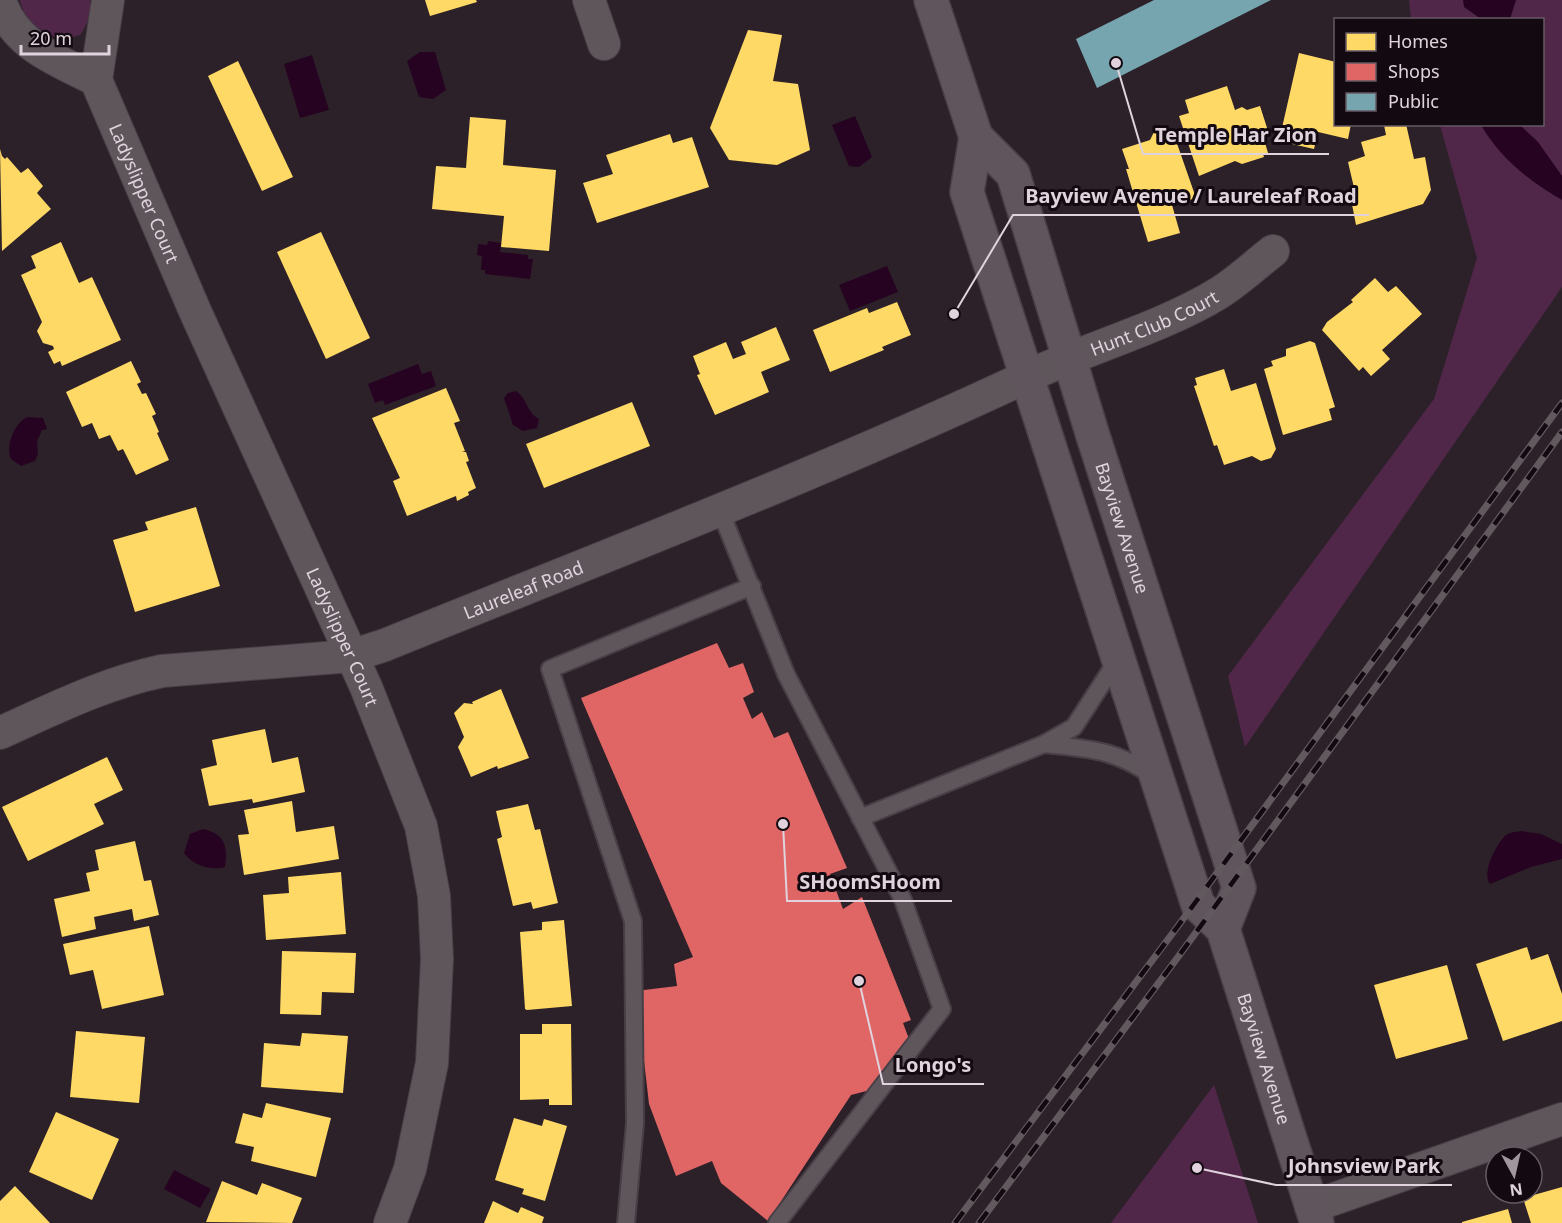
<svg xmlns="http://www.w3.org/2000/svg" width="1562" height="1223" font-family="'Noto Sans',sans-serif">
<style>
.green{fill:#502749}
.water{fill:#270322}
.homes{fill:#ffd966}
.shops{fill:#e06666}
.public{fill:#76a5af}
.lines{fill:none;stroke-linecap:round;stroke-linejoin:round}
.lane-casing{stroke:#483f46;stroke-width:20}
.street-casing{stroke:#483f46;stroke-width:34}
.secondary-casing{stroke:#483f46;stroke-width:36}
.lane{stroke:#5f565c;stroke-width:16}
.street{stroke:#5f565c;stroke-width:32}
.secondary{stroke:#60555d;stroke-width:33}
.rail-casing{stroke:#62595f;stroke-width:7}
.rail{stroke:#130a11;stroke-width:4.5;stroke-dasharray:14;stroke-linecap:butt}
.labels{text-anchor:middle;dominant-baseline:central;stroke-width:6;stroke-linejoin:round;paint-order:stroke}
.street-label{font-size:18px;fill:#e0d3dd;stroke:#130a11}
.leader{fill:none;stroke:#e0d3dd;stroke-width:2}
.callout-dot{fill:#e0d3dd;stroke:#130a11;stroke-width:2}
.callout-label{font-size:20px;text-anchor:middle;font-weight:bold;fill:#e0d3dd;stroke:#130a11;stroke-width:6;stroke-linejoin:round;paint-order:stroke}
</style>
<rect width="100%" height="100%" fill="#2c2129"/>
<path class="green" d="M20 0H90C93 13 87 25 80 35L62 40C41 31 25 23 20 0Z
M1409 0H1562V287L1245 747 1228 676 1434 399 1477 258 1440 125 1542 124V20L1411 19Z
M1214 1085 1258 1223H1111Z"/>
<path class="water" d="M1463 0H1516L1510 19H1481L1464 7Z
M420 52H435L446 90 433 99 419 97 407 61Z
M312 55 329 110 300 118 284 64Z
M855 116 872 157 859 167 849 166 832 125Z
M1481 125H1520L1538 142 1562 176V200C1529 181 1500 158 1481 125Z
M488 241 501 243 500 252 528 255V259H533L530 279 485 274V270H481L482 256 477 255 478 244 487 245Z
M887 266 898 292 850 311 839 285Z
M418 364 422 374 431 371 436 386 385 405 383 400 375 403 368 384Z
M516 391C527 398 527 413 539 419L537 428 523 431 513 425 504 398 508 393Z
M28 417 43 418 47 429 42 430 37 441 38 454 35 461 21 466 11 459C5 447 15 421 28 417Z
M203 829C225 834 228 846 225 867 209 871 193 865 184 853L190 834Z
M1521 831 1541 834 1562 844V859L1531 867 1490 884C1481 873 1497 843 1506 835 1511 832 1515 832 1521 831Z
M174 1170 211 1189 200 1208 164 1189Z"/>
<path class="homes" d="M425 0H476L477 2 430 16Z
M748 30 782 35 773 81 798 84 810 150 777 165 729 160 710 128Z
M1299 53 1336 62V124H1351L1348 139 1318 132 1314 149 1279 141Z
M238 61 293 177 262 191 208 76Z
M1227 86 1235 110 1242 107 1247 110 1260 106 1269 134 1263 136 1268 153 1263 154 1264 157 1242 164 1235 161 1199 176 1179 116 1189 113 1185 100Z
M470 117 506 120 503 165 556 170 549 251 501 247 504 216 432 209 436 166 466 168Z
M1406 124 1414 159 1425 157 1431 190 1423 204 1356 225 1350 194 1355 192 1348 162 1365 156 1361 142 1386 135 1384 125Z
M1164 127 1173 132 1196 198 1172 205 1180 233 1148 242 1126 169H1129L1122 149 1150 140 1155 130Z
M670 134 673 143 692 137 709 187 597 223 583 183 613 174 606 155Z
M0 149 2 156 5 159 7 157 21 173 28 168 43 186 37 193 51 209 2 251Z
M321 232 370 338 326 359 277 252Z
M61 242 79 283 92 277 121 340 62 366 60 361 54 364 48 352 54 349 53 346 43 343 37 331 42 322 21 275 36 268 31 256Z
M1375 278 1388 292 1396 286 1422 314 1382 350 1390 359 1371 376 1363 367 1359 371 1322 330 1327 322 1353 302 1351 300Z
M897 302 911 335 882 347 884 350 830 372 813 330 867 308 869 313Z
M776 327 790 360 761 372 769 392 715 415 697 375 700 374 693 356 726 342 733 359 746 354 741 342Z
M1310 341 1315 343 1335 407 1329 409 1332 420 1283 435 1264 369 1273 366 1271 361 1286 356V349Z
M131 361 141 382 137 384 142 394 146 393 156 414 152 416 159 432 157 433 169 460 136 475 123 449 118 451 110 435 99 439 92 423 82 427 66 392Z
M1224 369 1231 391 1256 383 1276 449 1271 458 1261 461 1252 456 1224 465 1217 445 1214 446 1194 386 1197 385 1195 378Z
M446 388 460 421 454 423 465 451 462 452H466L469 461 466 462 476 488 468 492 469 495 457 501 456 496 407 516 393 481 400 478 372 418Z
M632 402 650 446 544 488 526 444Z
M196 507 220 586 135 612 113 540 148 530 145 522Z
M501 689 529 758 498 769 497 766 471 777 458 747 464 737 454 713 464 703 473 704 472 702Z
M265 729 272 763 298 757 305 792 253 803 252 799 209 806 201 769 217 765 212 740Z
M107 757 123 790 94 804 104 824 28 861 2 807Z
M292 801 296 832 334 826 339 859 244 875 238 835 249 834 244 810Z
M528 804 535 830 540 829 558 903 533 909 531 902 513 906 497 839 502 837 496 811Z
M135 841 144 881 151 880 159 915 134 921 132 909 94 917 96 929 62 937 54 899 90 891 86 873 99 870 95 850Z
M341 872 346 934 266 940 263 895 289 893 288 877Z
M564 920 572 1006 527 1010 525 1009 520 932 542 930V922Z
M149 926 164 995 102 1009 93 970 70 975 63 944Z
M1527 947 1531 960 1548 954 1562 994V1021L1503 1041 1476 964Z
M282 951 356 953 354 993 322 992 321 1015 280 1014Z
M1447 965 1468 1039 1396 1059 1374 985Z
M542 1024H571L572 1105H549V1099L520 1100V1034H542Z
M76 1031 145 1037 139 1103 70 1097Z
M302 1033 348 1036 343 1093 261 1087 264 1043 300 1046Z
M266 1103 331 1118 316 1177 251 1161 254 1147 235 1143 243 1113 262 1118Z
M56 1112 119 1139 92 1200 29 1172Z
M514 1118 542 1126 544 1119 567 1126 545 1201 522 1194 524 1189 495 1180Z
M222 1181 257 1195 262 1183 302 1198 292 1223 206 1222Z
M15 1186 50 1223H0V1201Z
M1562 1187V1223H1531L1523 1198Z
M493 1201 518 1213 521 1207 544 1217 542 1223H484Z
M1508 1209 1512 1223H1462V1222Z"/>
<path class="shops" d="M717 643 729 668 743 663 754 692 743 698 752 719 762 712 774 738 788 732 847 868 830 874 843 909 862 897 911 1020 903 1023 909 1039 882 1087 851 1095 768 1221 721 1183 712 1161 676 1176 649 1104 636 991 677 986 674 964 693 957 581 698Z"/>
<path class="public" d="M1154 0H1271L1097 88 1076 39Z"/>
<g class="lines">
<defs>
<path id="lane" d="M720 510 786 674 903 900 942 1009 777 1223
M1044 744C1090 749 1114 749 1153 776
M860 818 1044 744 1074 727 1118 659
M626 1223 635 1123 633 921 550 669 752 586"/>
<g id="street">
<path d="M0 0C13 45 57 60 96 80"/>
<path id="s1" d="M108 0 96 80 195 311 366 687 421 826 434 896 437 959 432 1063 410 1169 390 1223"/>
<path d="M589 0 604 44"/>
<path id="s2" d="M0 733C53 709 105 683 162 671L351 656 385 645C600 558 817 475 1026 377 1087 348 1162 328 1219 293 1238 281 1255 265 1273 251"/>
<path d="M1311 1207 1562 1119"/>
</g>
<g id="secondary">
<path id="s3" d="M931 0 976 137 1013 174 1093 436 1239 888 1223 929"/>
<path id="s4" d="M976 137 967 192 1198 905 1223 929 1317 1223"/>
</g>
</defs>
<use href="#lane" class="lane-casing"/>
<use href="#street" class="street-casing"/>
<use href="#secondary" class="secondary-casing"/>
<use href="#lane" class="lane"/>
<use href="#street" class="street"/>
<use href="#secondary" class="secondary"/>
<defs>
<path id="rail" d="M955 1223 1178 926 1562 403
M979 1223 1178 957 1562 432"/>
</defs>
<use href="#rail" class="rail-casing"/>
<use href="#rail" class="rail"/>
</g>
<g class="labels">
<g class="street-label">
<text stroke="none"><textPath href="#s1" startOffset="204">Ladyslipper Court</textPath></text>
<text stroke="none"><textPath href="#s2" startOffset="1233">Hunt Club Court</textPath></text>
<text stroke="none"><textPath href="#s3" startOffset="567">Bayview Avenue</textPath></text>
<text stroke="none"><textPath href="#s2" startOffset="548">Laureleaf Road</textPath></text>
<text stroke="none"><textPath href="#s1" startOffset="690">Ladyslipper Court</textPath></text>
<text stroke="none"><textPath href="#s4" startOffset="976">Bayview Avenue</textPath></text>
</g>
</g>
<path class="leader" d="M1116 63L1143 154H1329M954 314L1013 215H1369M783 824L787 901H952M859 981L883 1084H984M1197 1168L1276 1185H1452"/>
<g class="callout-dot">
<circle cx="1116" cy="63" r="6"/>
<circle cx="954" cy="314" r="6"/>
<circle cx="783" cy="824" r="6"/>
<circle cx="859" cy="981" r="6"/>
<circle cx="1197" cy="1168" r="6"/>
</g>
<g class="callout-label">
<text x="1236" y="142">Temple Har Zion</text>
<text x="1191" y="203">Bayview Avenue / Laureleaf Road</text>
<text x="870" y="889">SHoomSHoom</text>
<text x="933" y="1072">Longo's</text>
<text x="1364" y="1173">Johnsview Park</text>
</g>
<rect x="1334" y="18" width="210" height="108" fill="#130a11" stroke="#655a63" stroke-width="1.5"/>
<rect x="1346" y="33" width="30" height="18" fill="#ffd966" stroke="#655a63" stroke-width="1.5"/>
<text x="1388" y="48" font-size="18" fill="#e0d3dd">Homes</text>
<rect x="1346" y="63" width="30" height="18" fill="#e06666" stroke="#655a63" stroke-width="1.5"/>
<text x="1388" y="78" font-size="18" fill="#e0d3dd">Shops</text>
<rect x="1346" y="93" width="30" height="18" fill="#76a5af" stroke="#655a63" stroke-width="1.5"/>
<text x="1388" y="108" font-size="18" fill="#e0d3dd">Public</text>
<g transform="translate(1514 1175) rotate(172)"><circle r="28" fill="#130a11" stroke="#655a63" stroke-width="1.5"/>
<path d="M0-4.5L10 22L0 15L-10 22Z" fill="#a1959e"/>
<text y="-9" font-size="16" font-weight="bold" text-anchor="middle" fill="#e0d3dd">N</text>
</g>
<path d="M21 45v9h88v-9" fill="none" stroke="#e0d3dd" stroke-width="3"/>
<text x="30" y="45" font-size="18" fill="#e0d3dd" stroke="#130a11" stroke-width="4.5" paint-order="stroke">20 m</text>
</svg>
